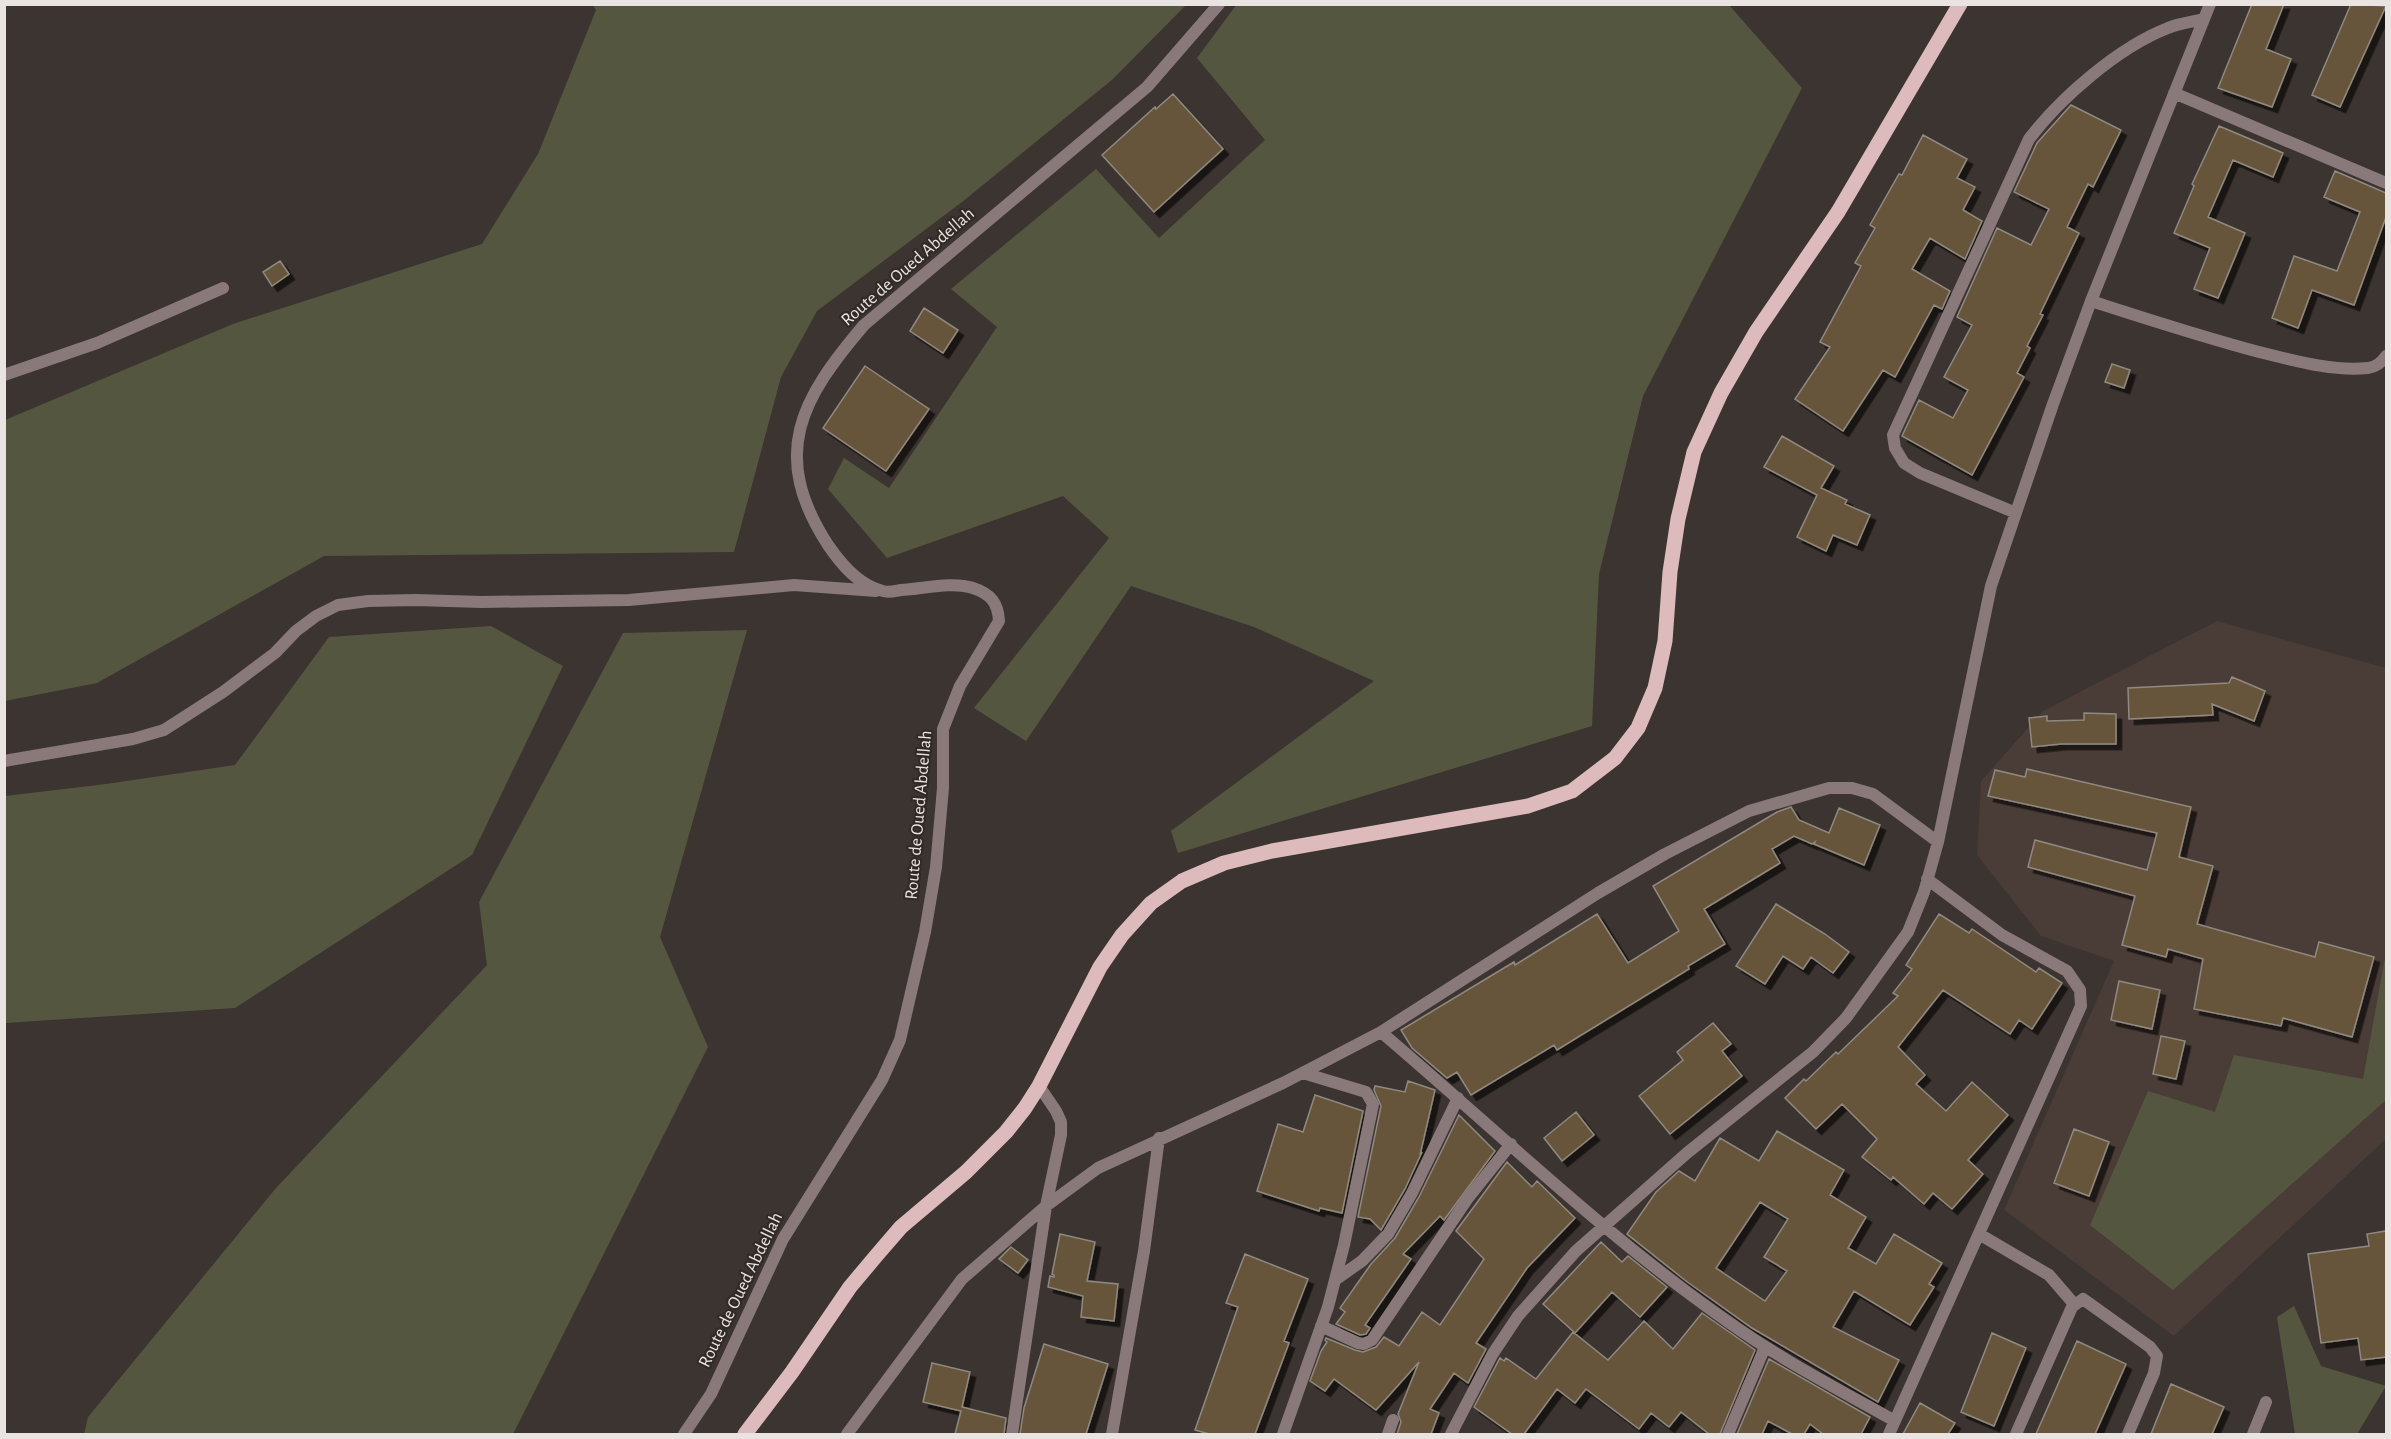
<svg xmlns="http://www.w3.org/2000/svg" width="2391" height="1439" font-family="'Alegreya Sans',sans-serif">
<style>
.built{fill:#4a3c36}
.green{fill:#555640}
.building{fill:#66553a;stroke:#8f8981;stroke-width:1.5;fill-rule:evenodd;filter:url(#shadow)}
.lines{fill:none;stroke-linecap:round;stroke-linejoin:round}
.street{stroke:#8a797a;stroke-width:12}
.primary{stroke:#ddbbbd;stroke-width:15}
.labels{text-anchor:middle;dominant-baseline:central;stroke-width:4.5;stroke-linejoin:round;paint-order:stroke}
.street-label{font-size:18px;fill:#e9e4e1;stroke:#322a26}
</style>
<defs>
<filter id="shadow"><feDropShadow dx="5.5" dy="5.5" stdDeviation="0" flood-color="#0009"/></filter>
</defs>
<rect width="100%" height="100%" fill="#3c3430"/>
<path class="built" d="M2217 621 2386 668V1139L2174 1336 2004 1210 2114 961 2041 936 1977 855 1981 781 2043 711Z"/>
<path class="green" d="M1237 4 1729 5 1802 88 1643 396 1599 574 1592 726 1178 853 1171 831 1374 681 1254 627 1131 586 1026 741 974 708 1109 538 1063 496 887 558 828 489 844 458 889 488 997 327 951 289 1096 169 1159 238 1265 140 1197 58Z
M593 5H1186L1113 79 962 202 817 311 781 377 734 552 324 556 97 683 5 701V420L233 324 482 244 538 154 596 10Z
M491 626 563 666 472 855 235 1008 5 1023V796L106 784 235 765 329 637Z
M747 630 660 937 708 1047 513 1434H84L88 1417 276 1188 487 965 479 902 623 633Z
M2386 952V1100L2173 1290 2090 1225 2148 1091 2215 1112 2234 1055 2363 1079Z
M2294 1306 2321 1366 2386 1386 2357 1434H2295L2277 1317Z"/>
<path class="building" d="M2252 4H2284L2266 49 2291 59 2272 107 2218 88Z
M2351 4 2386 6 2340 107 2312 95Z
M1173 94 1223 149 1154 212 1102 155 1155 107 1156 109Z
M2071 105 2121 130 2093 187 2088 184 2067 227 2079 233 2040 314 2043 315 2027 346 2030 348 2017 373 2024 377 1972 475 1902 436 1919 400 1953 418 1968 390 1944 377 1972 325 1957 317 1997 228 2031 245 2049 209 2014 192 2037 143Z
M2219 126 2283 153 2273 177 2233 160 2208 217 2245 233 2218 298 2194 289 2210 248 2174 233 2194 186 2192 184Z
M1923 135 1967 159 1957 178 1975 187 1963 210 1982 221 1965 259 1930 238 1912 269 1950 291 1942 309 1934 305 1895 377 1883 370 1843 431 1795 399 1830 347 1820 342 1861 266 1855 263 1875 228 1870 225 1899 174 1902 175Z
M2335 171 2386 193V217L2354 305 2312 290 2298 328 2272 318 2294 256 2337 271 2360 212 2324 197Z
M280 261 289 274 272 286 263 272Z
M924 308 958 330 943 353 910 331Z
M2112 364 2130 370 2124 388 2105 382Z
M865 366 929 409 886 471 823 428Z
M1782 436 1834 466 1821 488 1847 500 1845 504 1870 515 1857 545 1833 535 1826 551 1797 537 1817 495 1764 467Z
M2232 677 2265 691 2254 721 2212 704 2213 715 2129 719 2128 688 2229 683Z
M2084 713 2116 714V744H2061L2032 747 2029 718 2047 716V721L2084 720Z
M2027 769 2191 807 2179 857 2213 866 2197 924 2315 957 2319 942 2374 957 2352 1037 2283 1018 2281 1026 2194 1009 2203 959 2168 949 2166 957 2122 945 2135 896 2028 867 2035 840 2147 870 2157 833 1988 796 1995 770 2025 777Z
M1791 807 1799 820 1829 833 1839 808 1880 825 1864 865 1814 844 1815 842 1812 844 1794 836 1772 849 1780 863 1704 909 1725 944 1688 966 1689 969 1557 1050 1554 1045 1471 1095 1457 1072 1447 1078 1412 1048 1401 1030 1514 962 1515 965 1597 914 1628 963 1679 931 1653 886 1777 812Z
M1776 904 1825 934 1849 952 1833 973 1811 957 1803 969 1783 956 1765 984 1736 966Z
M1939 914 1969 933 1972 929 2036 972 2039 968 2062 983 2032 1029 2019 1020 2010 1034 1943 990 1898 1047 1925 1075 1916 1084 1946 1111 1972 1082 2008 1115 1968 1160 1983 1174 1952 1209 1933 1193 1924 1204 1893 1177 1891 1180 1862 1157 1877 1139 1842 1104 1816 1129 1785 1098 1804 1079 1806 1081 1836 1052 1838 1054 1898 996 1893 993 1912 969 1906 965Z
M2119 981 2160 990 2152 1029 2111 1020Z
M1713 1023 1731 1044 1722 1051 1742 1076 1670 1134 1639 1096 1683 1060 1677 1052Z
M2161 1036 2185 1041 2176 1079 2153 1074Z
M1408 1081 1435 1090 1420 1155 1422 1152 1405 1189 1381 1230 1370 1219 1358 1217 1381 1106 1374 1090 1375 1086 1405 1092Z
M1315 1095 1363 1111 1342 1213 1320 1208 1319 1211 1257 1191 1278 1124 1303 1132Z
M1576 1112 1594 1135 1562 1161 1544 1138Z
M1459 1115 1495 1151 1444 1220 1440 1216 1403 1254 1411 1259 1365 1325 1370 1328 1366 1334 1360 1335 1336 1324 1345 1312 1340 1308 1371 1264 1395 1238 1419 1197Z
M2074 1129 2109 1142 2089 1196 2054 1183Z
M1777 1131 1844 1170 1830 1195 1866 1217 1848 1248 1876 1264 1894 1234 1942 1263 1929 1284 1934 1287 1910 1325 1854 1291 1833 1327 1899 1360 1878 1402 1752 1328 1686 1281 1627 1234 1656 1192 1679 1171 1695 1181 1720 1138 1759 1161ZM1760 1202 1788 1219 1764 1257 1787 1271 1765 1301 1716 1268Z
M1507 1162 1532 1187 1537 1181 1575 1218 1527 1268 1476 1343 1486 1349 1468 1383 1454 1373 1430 1409 1439 1413 1431 1434H1397L1401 1422 1398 1414 1419 1362 1376 1410 1334 1379 1325 1391 1310 1381 1321 1351 1327 1342 1325 1340 1326 1338 1355 1350 1363 1352 1376 1347 1384 1337 1399 1346 1422 1312 1440 1325 1484 1259 1456 1231Z
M2386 1231V1357L2361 1360 2358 1338 2321 1343 2308 1254 2369 1246 2367 1234Z
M1060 1234 1095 1242 1087 1281 1118 1284 1114 1321 1081 1317 1083 1296 1048 1287 1050 1276 1054 1277V1275L1052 1274Z
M1601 1242 1622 1262 1628 1256 1667 1287 1640 1317 1612 1292 1575 1333 1543 1304Z
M1011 1247 1028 1260 1018 1273 999 1259Z
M1245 1254 1308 1279 1284 1341 1289 1343 1255 1434H1209L1195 1430 1238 1307 1226 1303Z
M1702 1313 1755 1350 1720 1434H1709L1681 1412 1669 1427 1651 1413 1639 1429 1586 1389 1575 1403 1557 1389 1524 1434H1512L1474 1407 1500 1358 1504 1361 1506 1358 1536 1379 1573 1332 1608 1360 1644 1321 1673 1349Z
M1992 1333 2026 1348 1994 1426 1961 1412Z
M2077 1341 2126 1364 2095 1434H2036Z
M1044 1344 1108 1364 1086 1434H1020L1024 1408Z
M1769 1359 1870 1417 1861 1434H1823L1810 1424 1804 1434H1792L1768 1421 1762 1434H1737Z
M932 1363 970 1372 962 1407 1006 1418 1004 1434H955L961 1411 923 1402Z
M2171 1384 2224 1407 2212 1434H2151Z
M1920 1403 1955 1423 1948 1434H1903Z"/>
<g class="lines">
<path class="street" d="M2174 93 2386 183
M2091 301C2147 319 2202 337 2259 352 2292 360 2333 372 2368 368 2376 367 2382 362 2386 356
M4 375 97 343 223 288
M2016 513 1920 473 1904 463 1895 448 1893 435 2029 139C2061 97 2119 47 2168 28 2179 23 2192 22 2204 19
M4 761 133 739 164 730 223 692 275 653 296 631 316 616 338 605 368 601 416 600 482 602 629 600 794 585 876 591
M1381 1032C1495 1129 1604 1235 1727 1321 1780 1359 1838 1389 1895 1421
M1979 1234 2049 1275 2074 1304
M1335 1280 1362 1261 1388 1234 1412 1193 1458 1098
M1321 1326 1358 1343 1364 1344 1372 1340 1468 1198 1511 1144
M684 1434 711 1394 783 1239 882 1080 900 1040 925 932 936 867 943 788V729L960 686 999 621C998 603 991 594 973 588 952 581 923 589 901 590 895 591 888 593 883 591 859 586 841 564 828 545 769 454 801 399 864 325L1147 87 1219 4
M847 1434 962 1279 1046 1206 1098 1168 1283 1083 1381 1032 1598 893 1665 854 1749 811 1829 788H1852L1873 794 1938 842
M1012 1434 1046 1206 1061 1135V1122L1056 1111 1039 1086
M1112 1434 1144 1251 1159 1138
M1283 1434 1328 1307 1344 1245 1373 1104 1366 1092 1303 1073
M1388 1434 1393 1420
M1451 1434 1492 1355 1518 1316 1576 1251 1687 1153 1813 1052 1846 1018 1908 932 1924 892 1938 842 1991 586 2053 404 2091 301 2210 4
M1728 1434 1765 1347
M1889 1434 2081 1006 2080 990 2067 971 2002 935 1927 879
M2016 1434 2072 1307 2083 1299 2150 1347 2157 1356 2154 1373 2128 1434
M2253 1434 2266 1402"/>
<path class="primary" d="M745 1434 792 1372 850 1287 876 1256 901 1227 966 1172 1006 1132 1025 1108 1039 1086 1100 967 1122 935 1151 903 1182 881 1224 863 1272 851 1528 806 1572 791 1615 758 1638 728 1655 688 1665 641 1670 572 1678 519 1694 452 1721 393 1756 332 1838 212 1960 4"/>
</g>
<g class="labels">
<g class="street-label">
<text transform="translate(908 267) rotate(-41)">Route de Oued Abdellah</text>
<text transform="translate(919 815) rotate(-85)">Route de Oued Abdellah</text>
<text transform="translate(741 1290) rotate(-64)">Route de Oued Abdellah</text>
</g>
</g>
<rect width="2391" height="1439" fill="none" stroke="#e9e4e1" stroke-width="12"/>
</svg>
